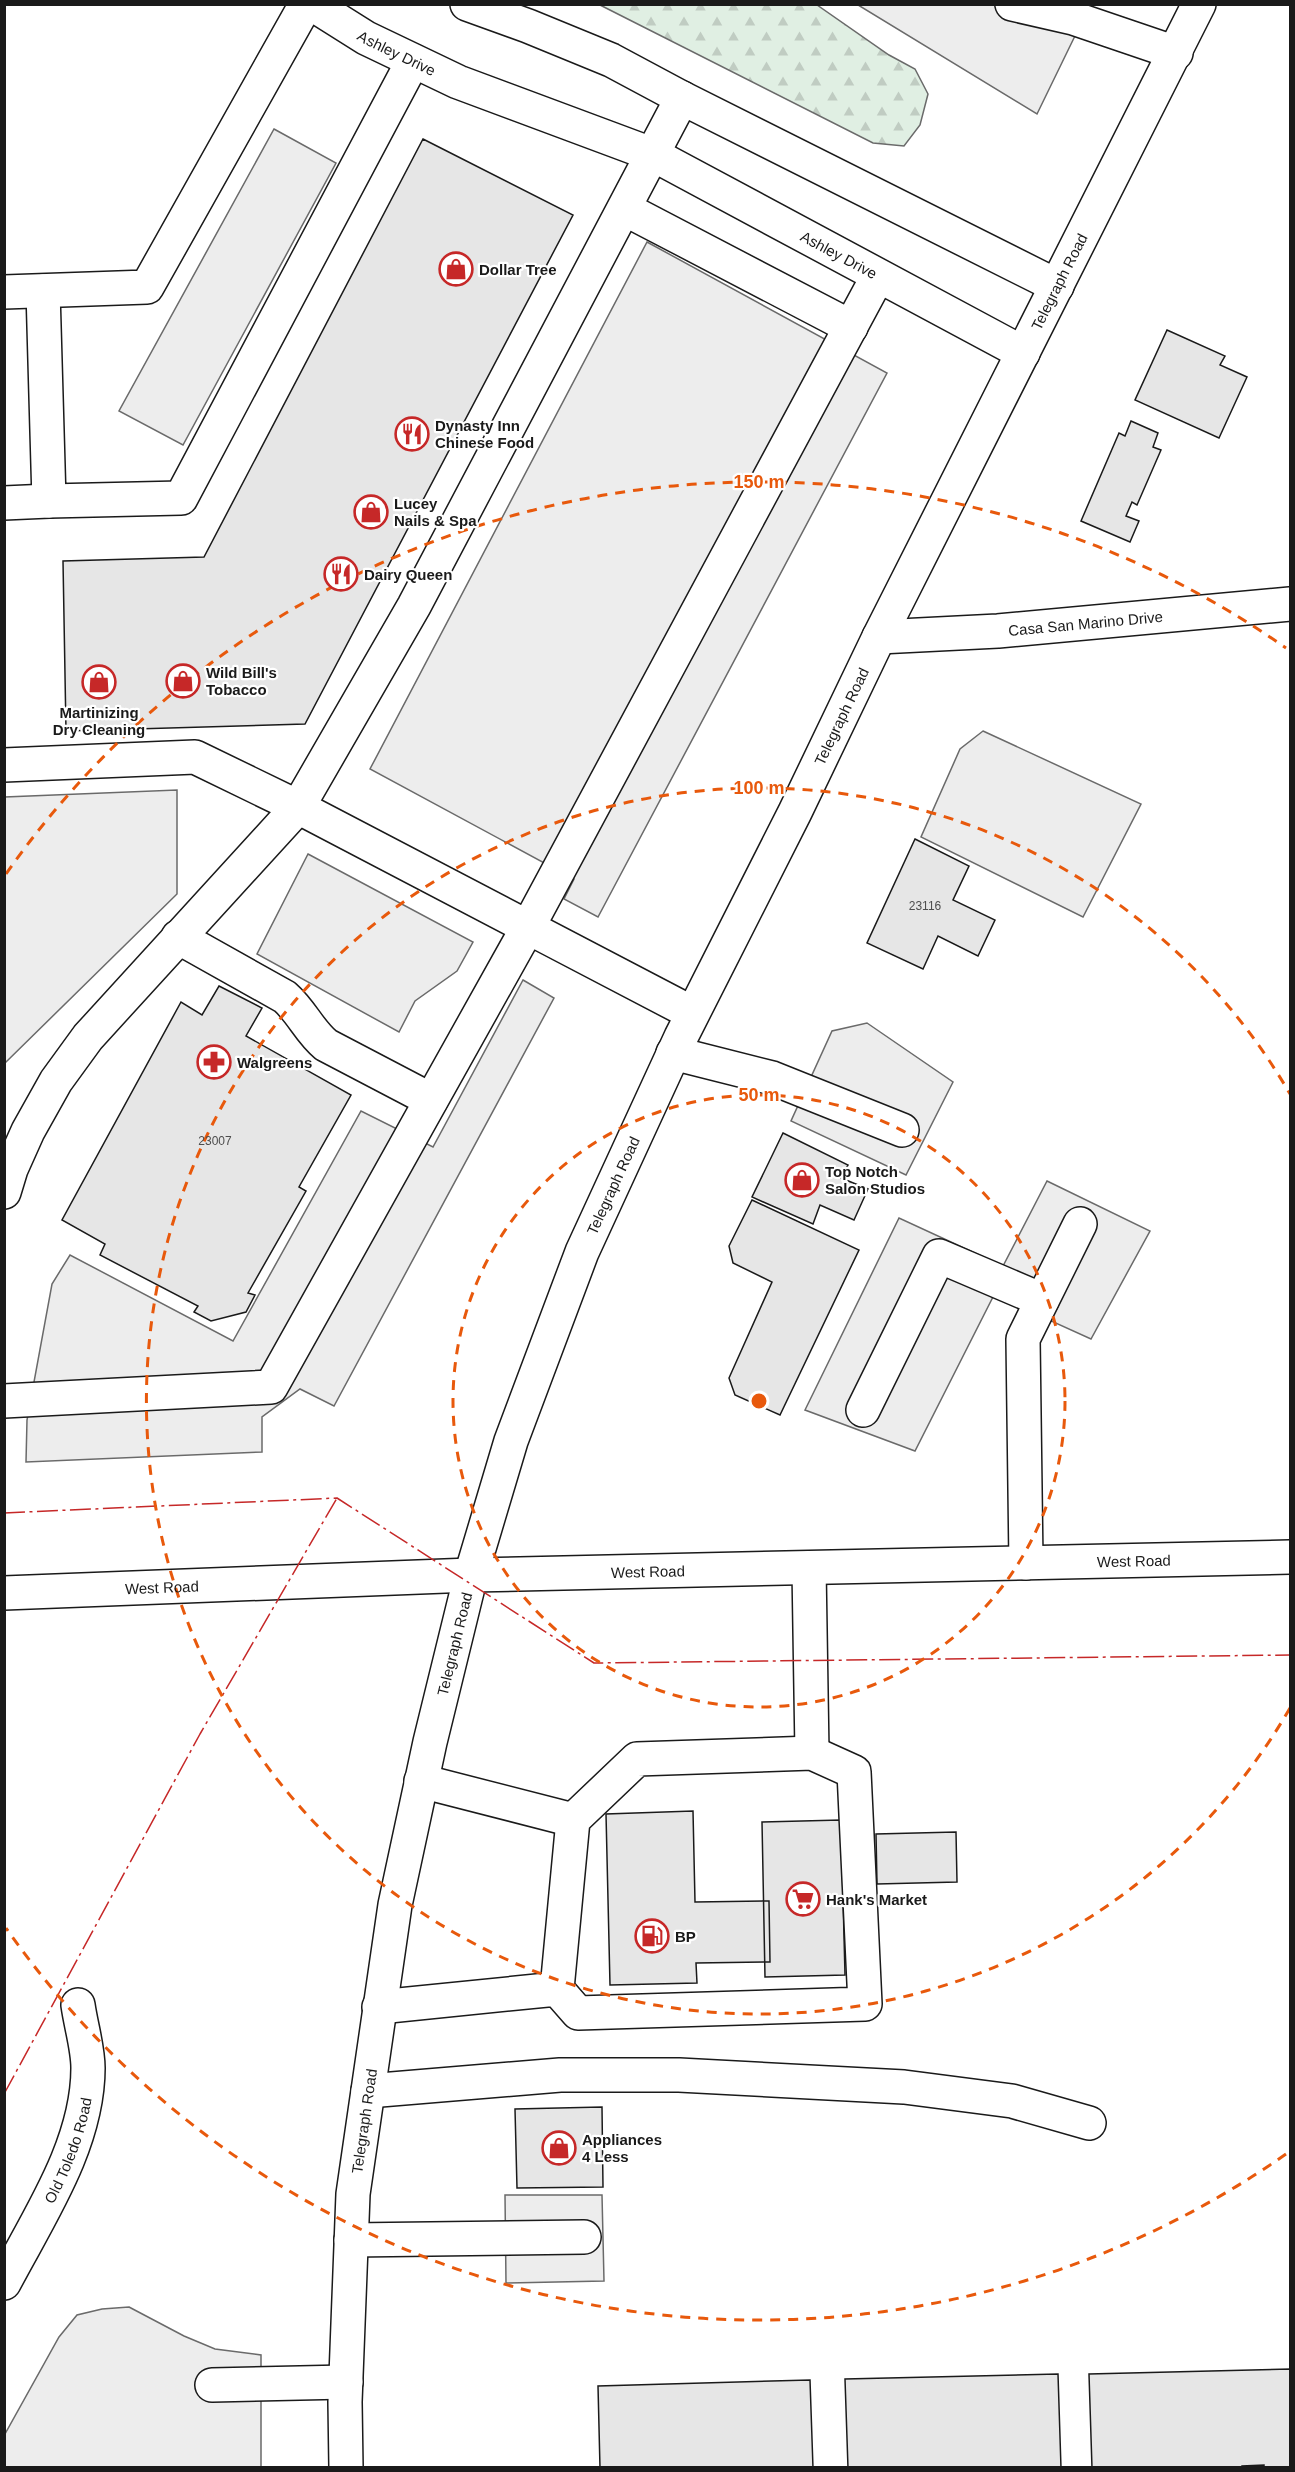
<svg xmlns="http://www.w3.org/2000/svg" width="1295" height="2472" font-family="Helvetica,sans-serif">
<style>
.forest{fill:url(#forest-firs);stroke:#6a6a6a;stroke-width:1.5}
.parking{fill:#ededed;stroke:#6a6a6a;stroke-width:1.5}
.building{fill:#e6e6e6;stroke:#1a1a1a;stroke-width:1.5}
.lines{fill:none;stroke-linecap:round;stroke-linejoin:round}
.minor-casing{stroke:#1a1a1a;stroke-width:36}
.major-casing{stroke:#1a1a1a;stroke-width:36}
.minor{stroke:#fff;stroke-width:33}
.major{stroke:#fff;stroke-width:33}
.power{stroke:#c62828;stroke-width:1.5;stroke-dasharray:21 4.5 3 4.5;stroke-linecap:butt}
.ring{fill:none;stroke:#e8590c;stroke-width:3;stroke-dasharray:10 8}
.labels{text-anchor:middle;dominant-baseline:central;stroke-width:4.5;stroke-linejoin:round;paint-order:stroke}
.number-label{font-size:12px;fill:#4d4d4d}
.street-label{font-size:15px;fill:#1a1a1a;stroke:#fff}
.poi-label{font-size:15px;font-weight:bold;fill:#1a1a1a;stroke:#fff;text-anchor:start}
.centre{fill:#e8590c;stroke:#fff;stroke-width:3}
.ring-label{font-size:18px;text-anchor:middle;font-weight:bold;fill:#e8590c;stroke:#fff;stroke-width:4.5;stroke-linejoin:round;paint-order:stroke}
</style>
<defs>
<pattern id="forest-firs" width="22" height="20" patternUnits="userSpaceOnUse" patternTransform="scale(1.5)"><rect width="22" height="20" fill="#e0efe3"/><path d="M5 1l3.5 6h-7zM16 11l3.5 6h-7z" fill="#c0ccc2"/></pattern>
</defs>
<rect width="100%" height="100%" fill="#fff"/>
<path class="forest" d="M600 5H817L889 55 915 69 928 94 920 125 904 146 873 143Z"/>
<path class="parking" d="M858 5H1090L1037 114Z
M274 129 336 163 183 445 119 411Z
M647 242 887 373 598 917 564 899 574 879 370 769Z
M983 731 1141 804 1083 917 921 837 960 749Z
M177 790V894L5 1063V797Z
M308 854 473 942 457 971 415 1001 399 1032 257 954Z
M523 980 554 998 334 1406 300 1389 262 1417V1452L26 1462 27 1420 52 1284 70 1255 233 1341 361 1111 433 1147Z
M867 1023 953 1082 906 1175 791 1121 832 1031Z
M1047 1181 1150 1231 1091 1339 994 1295 915 1451 805 1410 899 1218 1003 1266Z
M505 2195H602L604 2281 506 2283Z
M129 2307 184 2336 215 2349 261 2355V2467L5 2468V2434L59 2337 77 2315 102 2309Z"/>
<path class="building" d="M423 139 573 215 305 724 66 731 63 561 204 557Z
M1167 330 1225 356 1220 365 1247 377 1219 438 1135 400Z
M1131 421 1158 433 1153 447 1161 450 1137 505 1132 502 1126 516 1139 521 1130 542 1081 521 1119 433 1125 436Z
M915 839 969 866 953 900 995 920 978 956 938 936 923 969 867 943Z
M219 986 262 1008 246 1036 351 1095 299 1187 306 1191 248 1293 255 1295 246 1312 211 1321 194 1312 198 1306 100 1255 105 1244 62 1220 181 1002 202 1015Z
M783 1133 848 1165 841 1178 868 1189 854 1220 820 1205 813 1224 752 1197Z
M752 1200 859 1250 780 1415 735 1395 729 1378 772 1282 733 1263 729 1246Z
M693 1811 695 1902 769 1901 770 1962 696 1963 697 1983 610 1985 606 1814Z
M841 1820 845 1975 765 1977 762 1822Z
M956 1832 957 1882 877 1884 876 1834Z
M602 2107 603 2187 517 2188 515 2109Z
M1290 2369V2468H1264V2465L1242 2466V2468H1092L1089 2374Z
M1058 2374 1061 2468H848L845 2379Z
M810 2380 813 2468H600L598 2386Z"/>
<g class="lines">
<defs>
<g id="minor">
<path id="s1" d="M312 4 366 38 458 82 654 155 1023 353"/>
<path d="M467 4 528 26 611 60 682 98 1057 286"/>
<path d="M1012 4 1073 18 1176 53"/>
<path d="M625 209 851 327"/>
<path d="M43 291 49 501 181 498 413 61"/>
<path d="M4 292 147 287 306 4"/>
<path d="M4 503 49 501"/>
<path id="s2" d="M879 637 998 631 1290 604"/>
<path d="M4 765 195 757 298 807 692 1013"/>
<path d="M178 937 285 997C302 1012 309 1031 326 1045L431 1100"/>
<path d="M673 1053 772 1078 902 1130"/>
<path d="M4 1192 11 1169 28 1131 56 1081 88 1037 298 807 414 606 682 98"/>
<path d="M4 1401 271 1387 528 927 878 276"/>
<path d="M863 1410 939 1256 1042 1300"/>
<path d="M1026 1563 1023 1339 1080 1224"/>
<path d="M809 1568 812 1753"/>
<path id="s3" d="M471 1575 1290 1557"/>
<path d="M421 1781 573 1820"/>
<path d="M379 2007 557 1989 573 1820 637 1759 812 1753 854 1772 865 2004 578 2013 557 1989"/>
<path d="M368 2091 560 2075H679L904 2087 1012 2101 1089 2123"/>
<path d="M351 2240 584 2237"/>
<path id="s4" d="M4 2283C38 2218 88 2145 88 2068 88 2048 81 2026 78 2005"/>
<path d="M212 2385 346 2382"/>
</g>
<g id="major">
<path id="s5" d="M4 1593 471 1575"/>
<path id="s6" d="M346 2468 345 2402 353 2194 395 1905 430 1742 471 1575 511 1441 582 1252 681 1037 795 812 879 637 1199 4"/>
</g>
</defs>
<use href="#minor" class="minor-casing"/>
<use href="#major" class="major-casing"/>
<use href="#minor" class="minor"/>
<use href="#major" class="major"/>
<path class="power" d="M4 1513 337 1498 594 1663 1290 1655
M4 2094 200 1734 337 1498"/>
</g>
<g class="ring">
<circle cx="759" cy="1401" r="306"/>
<path d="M1290 1708A613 613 0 1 1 1290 1094"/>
<path d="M1286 2154A919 919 0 0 1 6 1928M6 874A919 919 0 0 1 1286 648"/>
</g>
<defs>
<symbol id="shop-ring" viewBox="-11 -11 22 22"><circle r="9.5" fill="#fff" stroke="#c62828" stroke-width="1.5"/><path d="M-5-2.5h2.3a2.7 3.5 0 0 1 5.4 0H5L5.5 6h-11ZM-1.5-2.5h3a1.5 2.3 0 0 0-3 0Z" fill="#c62828"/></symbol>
<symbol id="restaurant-ring" viewBox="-11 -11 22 22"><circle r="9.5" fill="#fff" stroke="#c62828" stroke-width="1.5"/><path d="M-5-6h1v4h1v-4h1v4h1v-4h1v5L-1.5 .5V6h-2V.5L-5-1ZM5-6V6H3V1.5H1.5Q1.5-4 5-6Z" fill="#c62828"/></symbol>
<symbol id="pharmacy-ring" viewBox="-11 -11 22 22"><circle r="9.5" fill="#fff" stroke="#c62828" stroke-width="1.5"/><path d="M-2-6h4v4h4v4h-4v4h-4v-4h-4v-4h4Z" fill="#c62828"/></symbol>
<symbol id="supermarket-ring" viewBox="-11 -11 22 22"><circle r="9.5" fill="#fff" stroke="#c62828" stroke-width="1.5"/><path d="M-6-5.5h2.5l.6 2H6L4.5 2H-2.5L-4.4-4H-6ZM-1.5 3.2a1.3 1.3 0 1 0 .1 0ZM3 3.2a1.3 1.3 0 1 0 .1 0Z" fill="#c62828"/></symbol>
<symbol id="fuel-ring" viewBox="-11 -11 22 22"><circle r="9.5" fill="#fff" stroke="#c62828" stroke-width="1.5"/><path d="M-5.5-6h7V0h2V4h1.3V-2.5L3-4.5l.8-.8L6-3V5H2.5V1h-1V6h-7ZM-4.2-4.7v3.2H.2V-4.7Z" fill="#c62828"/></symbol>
</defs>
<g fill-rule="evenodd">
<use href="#shop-ring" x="437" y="250" width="38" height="38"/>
<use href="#restaurant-ring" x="393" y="415" width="38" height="38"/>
<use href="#shop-ring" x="352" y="493" width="38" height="38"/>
<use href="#restaurant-ring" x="322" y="555" width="38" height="38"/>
<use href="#shop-ring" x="164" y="662" width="38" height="38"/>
<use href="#shop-ring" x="80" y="663" width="38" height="38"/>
<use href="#pharmacy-ring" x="195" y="1043" width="38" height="38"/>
<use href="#shop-ring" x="783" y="1161" width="38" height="38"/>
<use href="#supermarket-ring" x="784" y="1880" width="38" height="38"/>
<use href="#fuel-ring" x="633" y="1917" width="38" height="38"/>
<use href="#shop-ring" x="540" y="2129" width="38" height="38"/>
</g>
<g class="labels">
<g class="number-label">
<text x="925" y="906">23116</text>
<text x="215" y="1141">23007</text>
</g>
<g class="street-label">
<text stroke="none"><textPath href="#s1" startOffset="98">Ashley Drive</textPath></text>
<text stroke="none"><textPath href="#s1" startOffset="585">Ashley Drive</textPath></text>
<text stroke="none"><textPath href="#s6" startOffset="2328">Telegraph Road</textPath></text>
<text stroke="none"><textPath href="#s2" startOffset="207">Casa San Marino Drive</textPath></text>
<text stroke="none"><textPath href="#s6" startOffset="1842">Telegraph Road</textPath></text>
<text stroke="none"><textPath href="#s6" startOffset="1320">Telegraph Road</textPath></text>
<text stroke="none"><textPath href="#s3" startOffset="663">West Road</textPath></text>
<text stroke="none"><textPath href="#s3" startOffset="177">West Road</textPath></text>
<text stroke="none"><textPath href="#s5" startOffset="158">West Road</textPath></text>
<text stroke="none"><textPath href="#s6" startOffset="834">Telegraph Road</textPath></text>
<text stroke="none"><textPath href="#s6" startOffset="348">Telegraph Road</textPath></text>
<text stroke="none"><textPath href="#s4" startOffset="148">Old Toledo Road</textPath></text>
</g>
<g class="poi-label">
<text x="479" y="269">Dollar Tree</text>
<text x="435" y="425">Dynasty Inn<tspan x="435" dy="17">Chinese Food</tspan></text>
<text x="394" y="503">Lucey<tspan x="394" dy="17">Nails &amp; Spa</tspan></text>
<text x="364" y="574">Dairy Queen</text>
<text x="206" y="672">Wild Bill's<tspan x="206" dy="17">Tobacco</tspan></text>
<text x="99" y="712" text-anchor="middle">Martinizing<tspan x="99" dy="17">Dry Cleaning</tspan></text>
<text x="237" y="1062">Walgreens</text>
<text x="825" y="1171">Top Notch<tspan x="825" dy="17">Salon Studios</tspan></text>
<text x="826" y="1899">Hank's Market</text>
<text x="675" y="1936">BP</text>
<text x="582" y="2139">Appliances<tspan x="582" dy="17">4 Less</tspan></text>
</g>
</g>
<circle cx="759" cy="1401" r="9" class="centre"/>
<g class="ring-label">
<text x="759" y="488">150 m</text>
<text x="759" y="794">100 m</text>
<text x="759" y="1101">50 m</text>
</g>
<rect width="1295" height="2472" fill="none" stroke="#1a1a1a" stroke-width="12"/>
</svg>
